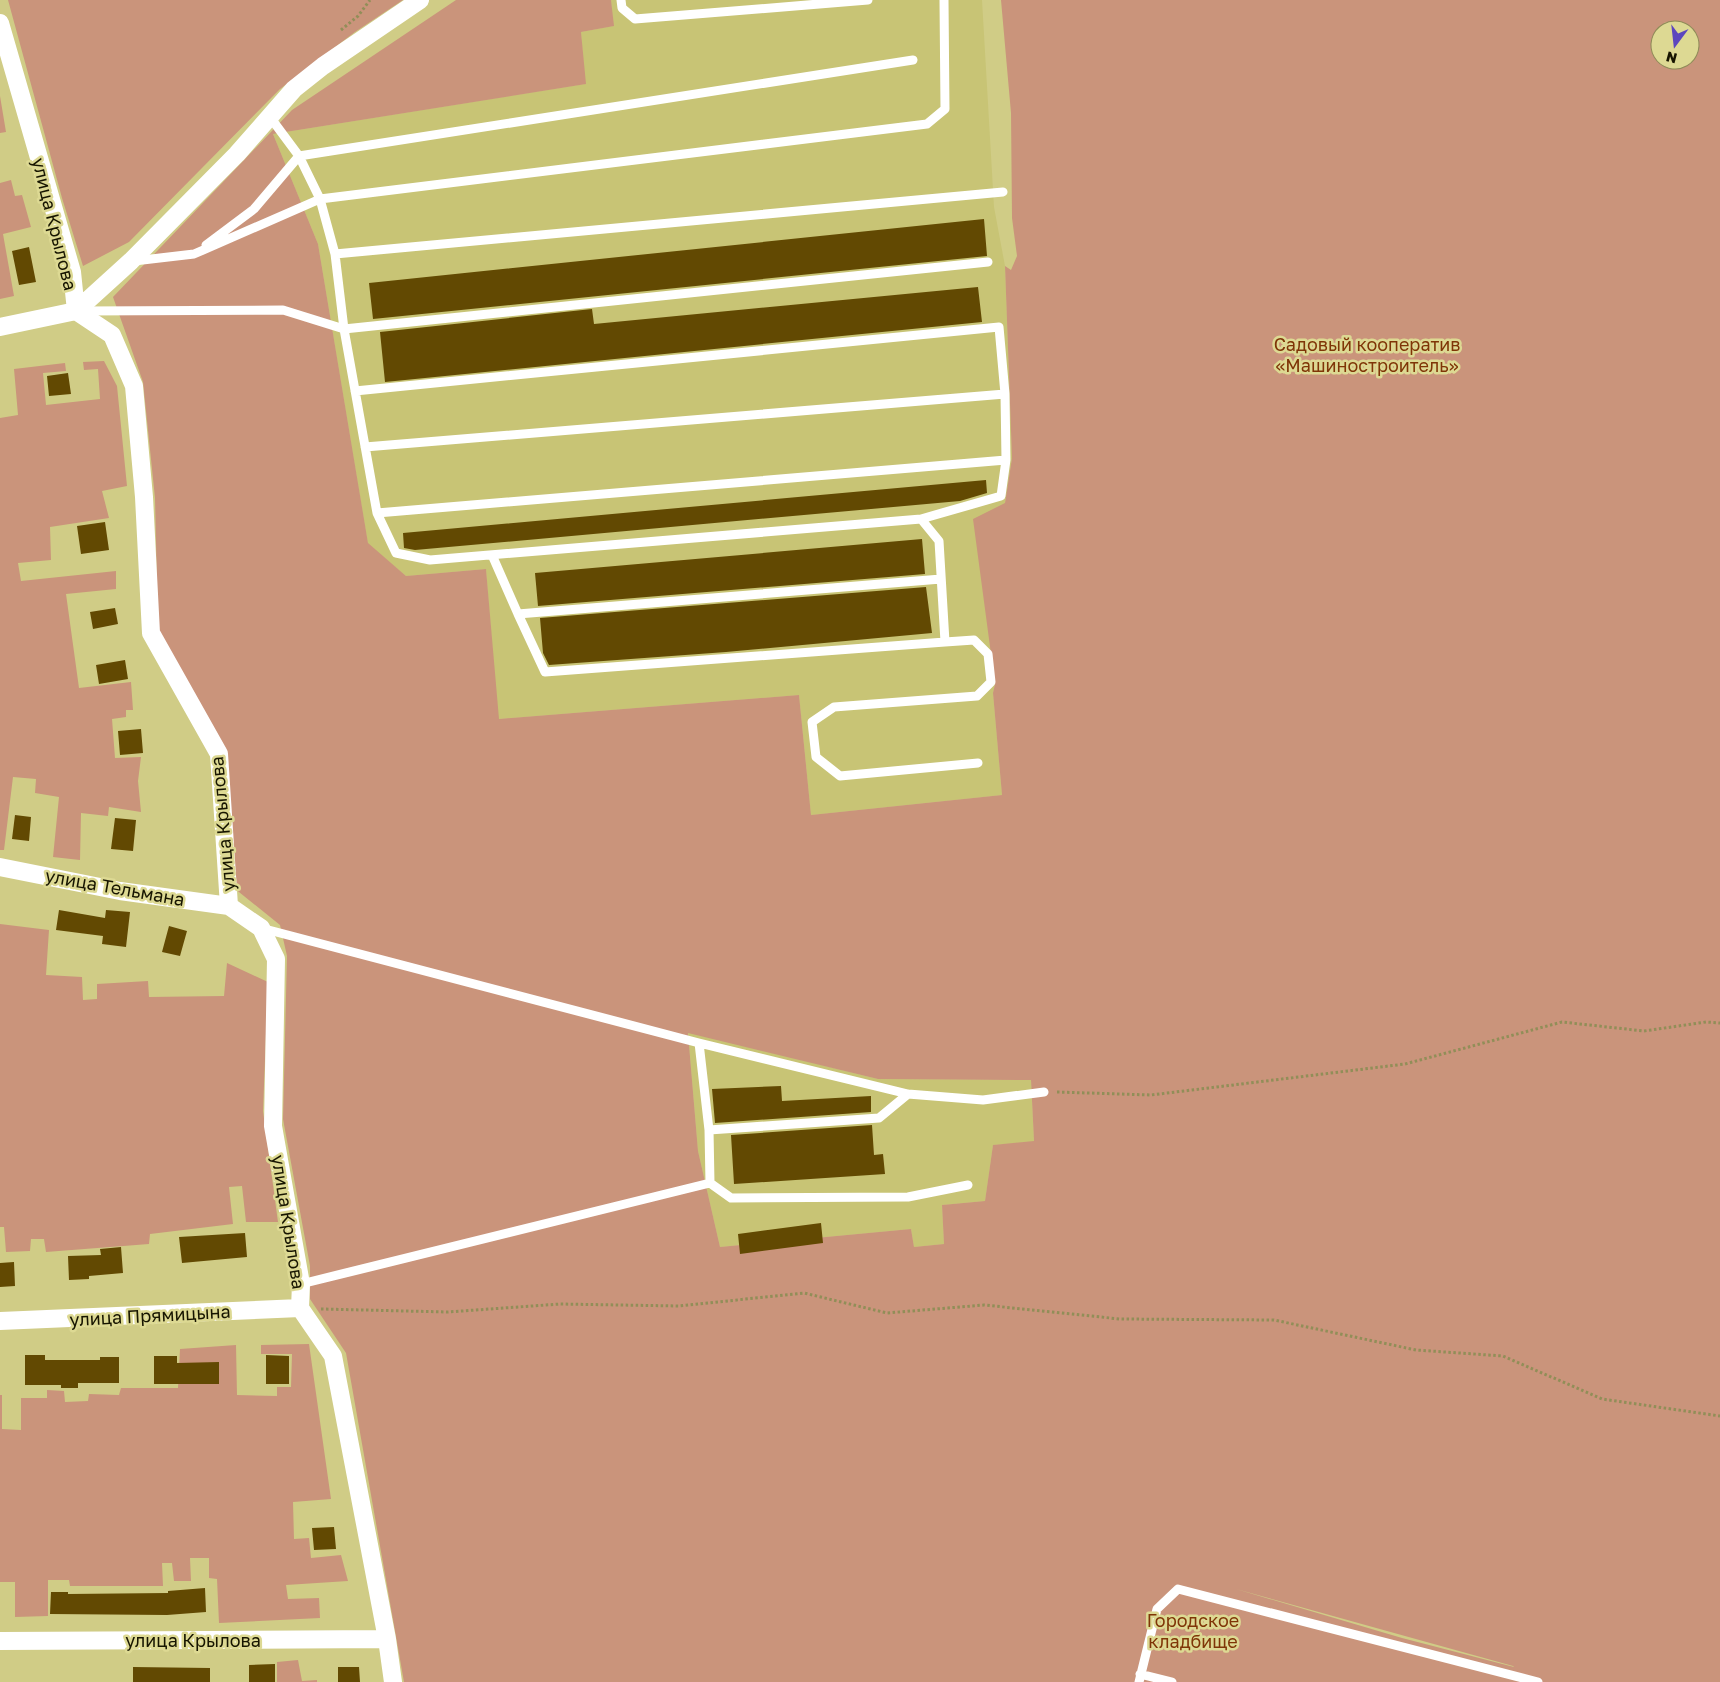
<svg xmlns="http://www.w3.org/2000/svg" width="1720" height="1682" font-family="'Golos Text',sans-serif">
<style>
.built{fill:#c8c475}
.green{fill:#ca947b;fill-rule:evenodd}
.building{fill:#624902}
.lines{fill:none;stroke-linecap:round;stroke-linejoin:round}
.path{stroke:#918e58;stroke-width:3;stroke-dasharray:2.5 2.5;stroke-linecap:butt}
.lane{stroke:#fff;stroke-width:9}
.street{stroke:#fff;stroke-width:18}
.labels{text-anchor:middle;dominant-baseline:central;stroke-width:5;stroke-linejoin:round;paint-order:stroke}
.street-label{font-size:18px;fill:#171500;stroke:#ddd993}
.park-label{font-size:18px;fill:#7f3507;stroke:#ddd993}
</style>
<rect width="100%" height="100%" fill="#d0cc86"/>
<path class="built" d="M611 0H982L994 207 1005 266 1012 458 1005 503 995 684 993 693 1002 795 811 815 799 695 498 719 486 569 406 576 368 544 318 244 273 134 585 84 581 32 613 26Z
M688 1032 878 1079 1031 1080 1034 1142 993 1145 985 1201 942 1205 944 1244 914 1247 911 1229 720 1247 698 1151Z"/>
<path class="green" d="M8 0H403L355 32 280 89 129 242 83 266 62 198Z
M456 0H611L614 26 581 32 586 84 273 134 318 244 368 543 406 576 486 569 499 719 799 695 811 815 1002 795 993 693 995 684 973 519 1005 503 1012 458 1005 266 1011 270 1017 256 1012 218 1011 113 1001 0H1720V1682H404L346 1353 310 1299V1266L283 1119 287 956 280 925 234 888 226 749 158 629 155 498 143 382 113 297 292 110ZM1660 30H1690V60H1660ZM688 1033 878 1079 1031 1080 1034 1141 993 1145 985 1201 942 1205 944 1244 914 1247 911 1229 720 1247 698 1151ZM1236 1589 1513 1666 1514 1667 1402 1638Z
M0 96 6 132 0 133Z
M11 180 15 196 22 195 31 227 3 234 14 296 0 299V183Z
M104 361 117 386 127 486 102 491 109 518 50 527 51 560 18 563 21 581 116 571V589L66 594 79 688 131 682 133 710H126V717L112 719 115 758 141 757 138 781 141 812 109 807 108 816 81 813 80 860 53 857 59 797 35 793 36 779 13 777 4 850H0V418L18 415 14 369 65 363 66 371 43 373 46 405 100 399 98 369 84 370 83 362Z
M0 924 49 930 46 975 82 977 83 1000 97 999V984L148 981 149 997 224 996 227 963 268 982 263 1111 278 1222H246L242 1186 229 1187 233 1224 150 1234 149 1244 46 1252 44 1239H31L30 1251 6 1252 4 1227H0Z
M309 1344 331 1499 293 1502 294 1539 309 1538 311 1558 341 1555 348 1581 286 1585 288 1599 319 1598 320 1618 219 1623 217 1579 209 1578V1558H190L191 1581H174L172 1563H162L163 1586H70L69 1580H48V1616L15 1617V1582H0V1395H2V1429L21 1430V1398H47V1390L64 1391 65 1402 88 1401 89 1394 119 1395 121 1388H178L180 1349 236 1345 237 1395 277 1396V1387H291L292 1354H261V1345Z
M298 1660 302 1681 317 1680V1682H277V1662Z"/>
<path class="building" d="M984 219 987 256 373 319 369 283Z
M29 247 36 282 19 285 12 251Z
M978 287 982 322 385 382 380 332 592 309 594 324Z
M68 373 71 394 49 396 47 376Z
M986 480 987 493 960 501 415 550 404 548 403 533Z
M105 522 109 550 81 554 77 526Z
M922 539 925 574 538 606 535 573Z
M926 587 932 633 726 652 549 665 543 653 540 618Z
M115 608 118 624 93 629 90 612Z
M125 660 128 679 99 684 96 665Z
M141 729 143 753 120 755 118 731Z
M15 815 31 817 29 841 12 839Z
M115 818 136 820 133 851 111 849Z
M59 910 105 918 106 910 130 912 126 947 102 944 103 936 56 930Z
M169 926 187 931 180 956 162 952Z
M781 1086 782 1101 871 1096V1112L715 1123 712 1089Z
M872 1125 874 1155 883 1154 885 1174 734 1184 731 1135Z
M821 1223 823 1243 740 1254 738 1234Z
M245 1233 247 1257 182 1263 179 1237Z
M121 1247 123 1273 89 1276V1279L69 1280 68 1256 101 1255 100 1249Z
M14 1262 15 1286 0 1287V1263Z
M25 1355H45V1360H100V1357H119V1383H78V1388H61V1385H25Z
M266 1355 289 1356V1384H266Z
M154 1356H177V1363L219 1362V1384H154Z
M334 1527 336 1549 314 1550 312 1528Z
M205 1588 206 1612 167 1615 50 1614 51 1592H68V1594L168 1593V1591Z
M275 1664V1682H249V1665Z
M133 1667 210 1668V1682H133Z
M338 1667H359L360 1682H338Z"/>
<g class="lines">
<path class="path" d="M341 30 358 16 370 0
M1057 1092 1151 1095 1405 1064 1562 1022 1644 1031 1706 1022 1720 1023
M321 1309 448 1312 560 1304 679 1306 804 1293 887 1313 984 1305 1120 1319 1274 1320 1416 1350 1503 1356 1602 1399 1720 1416"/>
<path class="lane" d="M621 0 622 8 635 19 868 0
M270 117 299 156 320 199 335 254 344 329 988 262
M206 245 254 209 299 156 913 60
M335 254 1003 192
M134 261 194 254 320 199 927 124 945 109 944 0
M81 311 283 310 344 329 377 513 396 553 430 560 921 519 939 541 945 642 974 640 988 654 991 682 977 696 834 707 812 722 816 757 840 776 978 763
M355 391 999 327 1005 394 1006 460 1001 496 921 519
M365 447 1005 394
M377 513 1006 460
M492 555 518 614 941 579
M518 614 545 672 945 642
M261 928 699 1043 908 1094 983 1100 1044 1092
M699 1043 709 1130 710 1183 731 1198 908 1197 968 1185
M709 1130 879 1118 908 1094
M301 1284 710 1183
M1140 1674 1172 1682
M1139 1682 1157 1609 1178 1589 1538 1682"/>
<path class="street" d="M0 23 72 272 76 311 112 335 134 386 144 497 151 633 219 754 229 906 261 928 276 959 273 1126 301 1284 300 1308 333 1356 387 1639 0 1641
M0 327 76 311 131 261 237 154 294 89 323 66 420 0
M0 867 120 891 229 906
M0 1321 300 1308
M387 1639 393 1682"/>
</g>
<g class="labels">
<g class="street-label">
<text transform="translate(55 224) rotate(76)">улица Крылова</text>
<text transform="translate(222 824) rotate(-95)">улица Крылова</text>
<text transform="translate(115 887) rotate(10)">улица Тельмана</text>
<text transform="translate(289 1222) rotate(81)">улица Крылова</text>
<text transform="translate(150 1315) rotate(-3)">улица Прямицына</text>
<text x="193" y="1640">улица Крылова</text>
</g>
<g class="park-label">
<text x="1367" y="344">Садовый кооператив<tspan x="1367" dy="21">«Машиностроитель»</tspan></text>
<text x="1193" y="1620">Городское<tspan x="1193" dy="21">кладбище</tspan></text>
</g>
</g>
<g transform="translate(1675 45) rotate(195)"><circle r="24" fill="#ddd993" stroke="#8e8b58"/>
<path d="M0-4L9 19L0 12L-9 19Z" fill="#5c46be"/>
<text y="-8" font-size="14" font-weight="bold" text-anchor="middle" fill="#171500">N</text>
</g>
</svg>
